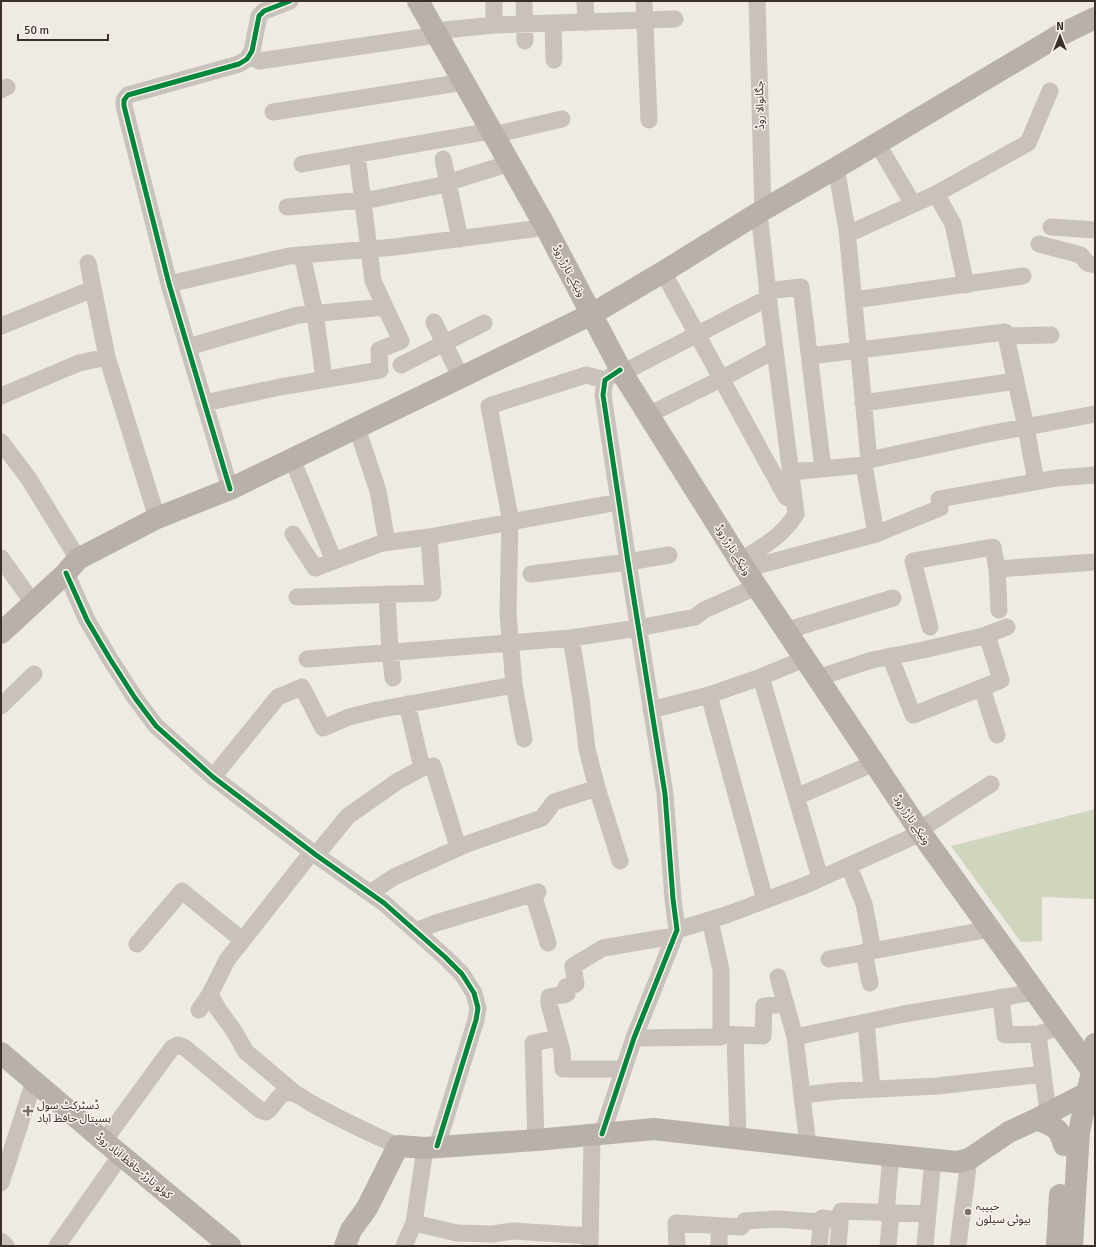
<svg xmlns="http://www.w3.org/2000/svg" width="1096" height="1247" font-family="Signika,'Noto Sans Arabic',sans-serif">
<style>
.green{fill:#d0d5bd}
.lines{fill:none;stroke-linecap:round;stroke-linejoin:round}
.minor{stroke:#c8c1bc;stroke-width:17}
.major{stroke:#b7b0ab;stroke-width:22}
.cycleway-casing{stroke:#fbf4eb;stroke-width:8}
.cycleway{stroke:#00873e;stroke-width:5}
.poi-dot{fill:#79706a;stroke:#fbf4eb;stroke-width:1.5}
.labels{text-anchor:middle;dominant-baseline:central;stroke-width:3;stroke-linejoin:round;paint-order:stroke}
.street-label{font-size:11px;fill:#3a2f29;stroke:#fbf4eb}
.poi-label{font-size:11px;fill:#3a2f29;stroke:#fbf4eb;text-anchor:start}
</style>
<rect width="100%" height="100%" fill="#efeae4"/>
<path class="green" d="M1095 809 1094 899 1042 897V941L1021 942 951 846Z"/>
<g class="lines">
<path class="minor" d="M494 1V25
M524 1 525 41
M585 1 586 23
M644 1 649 120
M757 1 763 210
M553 24 554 60
M435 31 494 25 675 19
M249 56 259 61 437 35
M1 90 7 87
M273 112 464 82
M493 135 562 119
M877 143 913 204
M443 159 460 239
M302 164 491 131
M836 168 847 230 869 460 988 434 1095 414
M936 194 953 224 966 285
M287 207 374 199 437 186 510 163
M1051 227 1095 230
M848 234 936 194 1028 143 1050 91
M1039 244 1081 255 1087 263 1095 265
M302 255 315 313 324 378
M88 263 107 357 157 518
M663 272 786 497 794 501
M169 284 289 256 395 247 533 229 544 224
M767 291 801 287 823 469
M854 300 1023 276
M434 322 461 378
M1 326 93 289
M1006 336 1051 335
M188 347 298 315 385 307
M810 356 1005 332 1026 427 1036 482
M401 365 484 323
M622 373 768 298
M1 396 79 363 107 357
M204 403 280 387 380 370 379 350 401 341 373 281 357 155
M863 403 1016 381
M648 415 721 379 775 350
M357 428 378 491 387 542
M1 442 29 479 78 559
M292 459 334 561
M864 465 876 534
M790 472 864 465 869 460
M230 489 169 284 124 106V100L128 95 239 64 247 59 252 51 259 16 264 11 290 1
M293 534 315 568 382 543 429 537 619 502
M1 558 33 603
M739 561C762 547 781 538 796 514L770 311 759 212
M745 569 876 534 940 508 939 499 1057 478 1095 475
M997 569 1095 562
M66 573 87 620 110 659 135 698 156 726 213 777 316 855 384 903 445 957 462 974 474 993 478 1008 476 1020 437 1146
M531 574 628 562 669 555
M387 594 390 652 393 678
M297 597 433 593 429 537
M930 627 913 561 993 547 997 569 999 610
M785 631 893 598
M571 638 581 699 587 749 597 788 620 861
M890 656 913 715 1001 680 987 635
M307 659 571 638 638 628 695 617 704 610 756 587
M761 677 820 878
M817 678 872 660 923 650 983 636 1007 627
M982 688 997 735
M709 695 765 900
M407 704 422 768
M1 706 34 674
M651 710 709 695 761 677 804 659
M524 739 514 685 508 614 510 517 489 406 586 375 605 380
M213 777 278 697 302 687 323 728 349 717 377 710 514 685
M796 797 874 763
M919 830 991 784
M316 855 348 816 398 781 422 768 433 766 458 847
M849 866 864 904 873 950
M370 893 394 877 467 844 542 818 554 802 597 788
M533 894 548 943
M677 930 726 915 806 885 921 833
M416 931 436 923 538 892
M137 944 182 891 242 940
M864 952 870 983
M829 959 990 929
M778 977 795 1037 808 1146
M210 994 218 1009 234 1031 246 1052 296 1094
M1001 997 1005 1035 1038 1034 1060 1027
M199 1010 210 994 227 960 312 852
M866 1022 872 1089
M725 1034 763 1036 764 1006 786 1004
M1038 1034 1048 1113
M735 1035 738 1138
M795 1037 904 1014 1035 992
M634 1038 721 1037V970L710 920
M623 1069H563L562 1051 549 1004V997L567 994 566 987 576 984 573 966 603 948 674 936
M803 1095 837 1091 938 1086 1043 1074
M602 1134 634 1038 677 930 673 899 665 794 628 562 603 395 605 380 620 370
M536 1140 533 1043 558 1038
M104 1141 172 1048 178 1045 184 1047 260 1110 266 1112C274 1107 277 1095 286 1093 295 1091 304 1099 311 1103 340 1120 368 1132 398 1146
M1 1183 34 1081
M886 1213 891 1155
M414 1223 457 1233 492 1234 513 1231 590 1236
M719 1226V1246
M1 1241 6 1246
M57 1246 121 1155
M404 1246 414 1223 425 1148
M590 1246 592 1135
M677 1246 676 1223 741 1227 745 1221 776 1219 822 1222
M819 1246 822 1218 830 1219
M838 1246 841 1211 928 1214
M888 1246 891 1213
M925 1246 933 1159
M958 1246 969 1159"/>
<path class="major" d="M418 1 544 224 624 376 745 569 921 833 1092 1071
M1 633 66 573 78 559 157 518 230 489 592 314 663 272 763 210 836 168 1058 36 1095 18
M1 1053 104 1141 230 1246
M1037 1119C1055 1128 1058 1125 1064 1145
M345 1246 351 1230 367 1208 398 1146 425 1148 536 1140 654 1129 858 1152 957 1162 969 1159 1009 1132 1037 1119 1085 1094
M1057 1246 1060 1195
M1072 1246 1079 1132 1092 1071 1095 1044"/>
<defs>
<path id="cycleway" d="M230 489 169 284 124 106V100L128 95 239 64 247 59 252 51 259 16 264 11 290 1
M66 573 87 620 110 659 135 698 156 726 213 777 316 855 384 903 445 957 462 974 474 993 478 1008 476 1020 437 1146
M602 1134 634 1038 677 930 673 899 665 794 628 562 603 395 605 380 620 370"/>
</defs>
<use href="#cycleway" class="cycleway-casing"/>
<use href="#cycleway" class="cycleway"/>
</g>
<g class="poi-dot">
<path d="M26 1105h4v4h4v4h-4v4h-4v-4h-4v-4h4z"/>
<circle cx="968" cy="1212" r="4"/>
</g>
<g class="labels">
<g class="street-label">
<text transform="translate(760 105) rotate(-91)">جگانوالا روڈ</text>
<text transform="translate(569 271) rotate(62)">ونیکے تارڑ روڈ</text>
<text transform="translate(733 550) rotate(58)">ونیکے تارڑ روڈ</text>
<text transform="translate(912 820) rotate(56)">ونیکے تارڑ روڈ</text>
<text transform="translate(134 1166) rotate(40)">کولو تارڑ-حافظ آباد روڈ</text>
</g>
<g class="poi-label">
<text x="37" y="1105">ڈسٹرکٹ سول<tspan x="37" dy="13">ہسپتال حافظ آباد</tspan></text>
<text x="976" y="1206">حبیبہ<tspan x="976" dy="13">بیوٹی سیلون</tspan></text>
</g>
</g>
<rect width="1096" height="1247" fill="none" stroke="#3a2f29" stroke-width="4"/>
<g transform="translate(1060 36)" stroke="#fbf4eb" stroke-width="3" paint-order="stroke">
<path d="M0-3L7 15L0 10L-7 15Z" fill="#3a2f29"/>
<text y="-6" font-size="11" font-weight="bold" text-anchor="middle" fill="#3a2f29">N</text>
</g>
<path d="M18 34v6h90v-6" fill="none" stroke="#3a2f29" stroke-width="2"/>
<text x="24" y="34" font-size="12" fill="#3a2f29" stroke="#fbf4eb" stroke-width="3" paint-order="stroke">50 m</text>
</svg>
